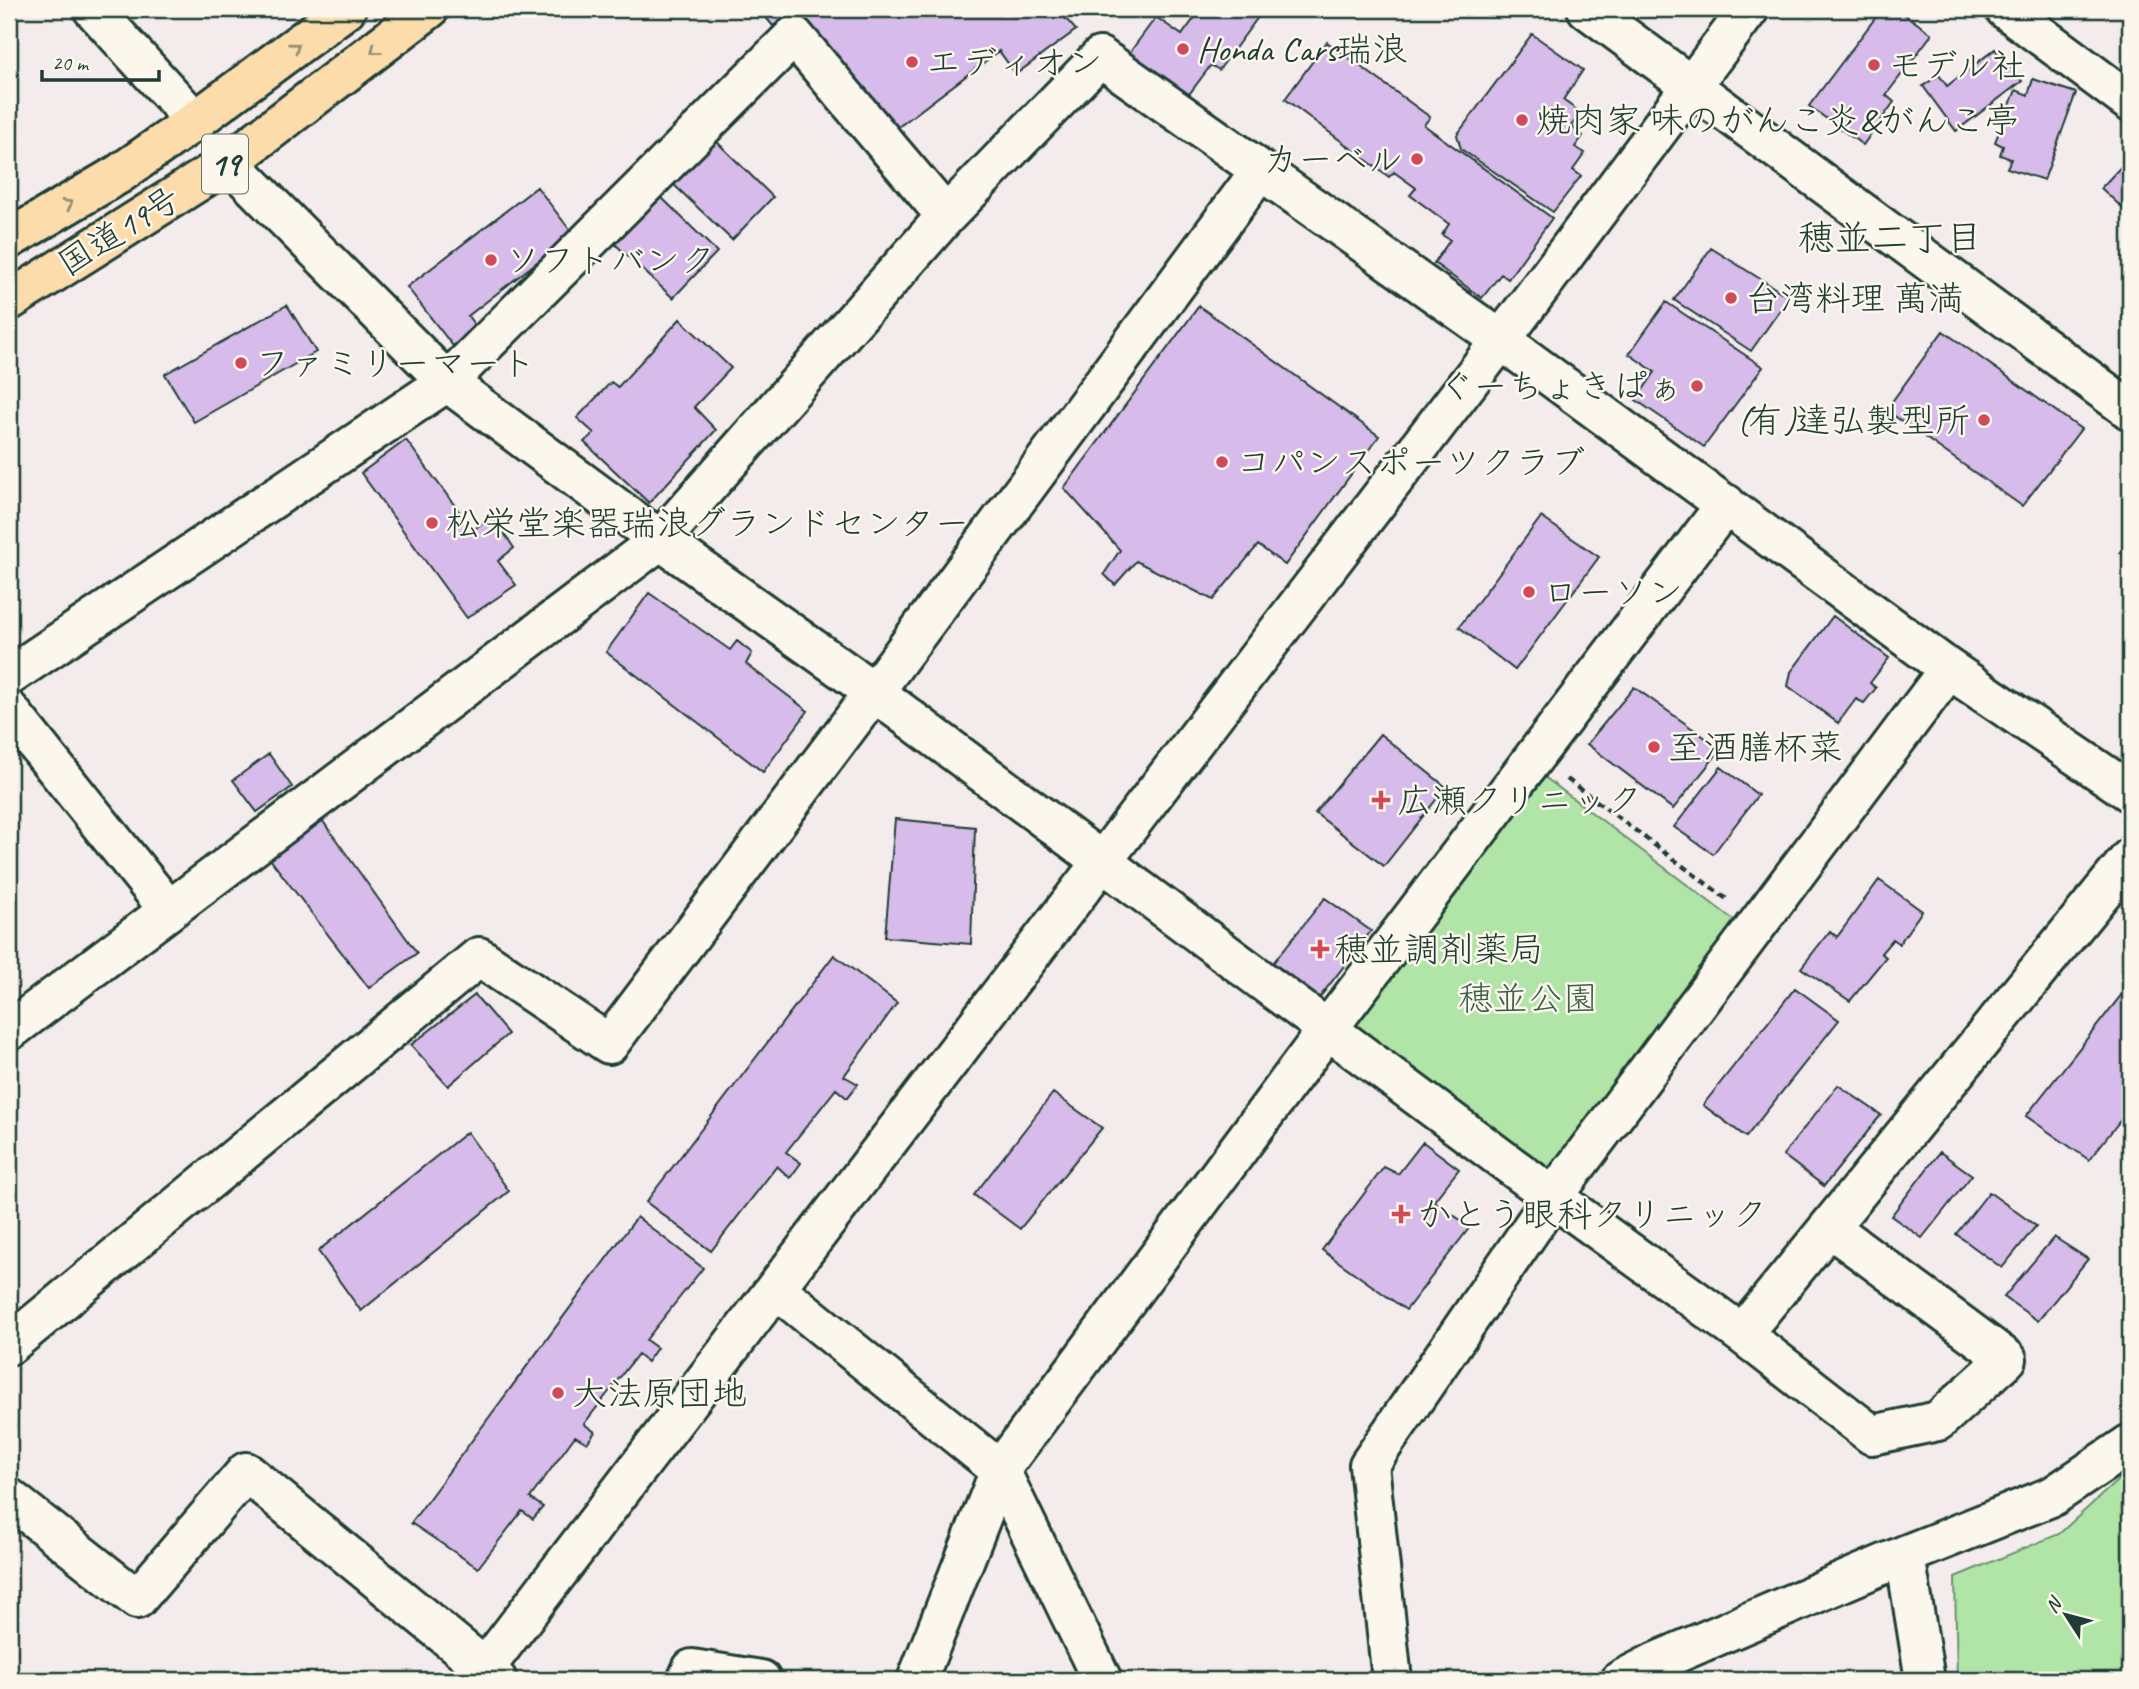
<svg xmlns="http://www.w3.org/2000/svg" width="2139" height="1689" font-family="Caveat,'Klee One',sans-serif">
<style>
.green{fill:#b0e5a7;stroke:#68916e;stroke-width:2}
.building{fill:#d7bbea;stroke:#1f3d34;stroke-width:2}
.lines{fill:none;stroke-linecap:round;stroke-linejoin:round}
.minor-casing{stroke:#1f3d34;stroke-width:44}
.tertiary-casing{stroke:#1f3d34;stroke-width:44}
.secondary-casing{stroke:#1f3d34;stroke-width:44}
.trunk-casing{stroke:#1f3d34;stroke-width:44}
.path{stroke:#1f3d34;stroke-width:4.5;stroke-dasharray:7 5;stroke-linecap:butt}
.minor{stroke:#fbf7ec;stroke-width:38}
.tertiary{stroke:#fbf7ec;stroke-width:38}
.secondary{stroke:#fbf7ec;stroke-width:38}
.trunk{stroke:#fddcac;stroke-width:38}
.oneway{stroke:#8e8c70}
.poi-dot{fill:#d1495b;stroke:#fbf7ec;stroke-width:2.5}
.labels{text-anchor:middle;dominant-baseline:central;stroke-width:5;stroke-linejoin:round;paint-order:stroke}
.shield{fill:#fbf7ec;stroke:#61756b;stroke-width:2}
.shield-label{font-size:33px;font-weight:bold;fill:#1f3d34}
.poi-label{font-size:35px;fill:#1f3d34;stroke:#fbf7ec;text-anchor:start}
.street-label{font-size:35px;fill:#1f3d34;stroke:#fbf7ec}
.park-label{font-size:35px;fill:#3c5f4b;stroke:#fbf7ec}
.neighbourhood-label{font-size:37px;fill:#1f3d34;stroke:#fbf7ec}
</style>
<rect width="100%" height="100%" fill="#f4ebec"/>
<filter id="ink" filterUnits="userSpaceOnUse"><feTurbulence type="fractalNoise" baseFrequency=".0143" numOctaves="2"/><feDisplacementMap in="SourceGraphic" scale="14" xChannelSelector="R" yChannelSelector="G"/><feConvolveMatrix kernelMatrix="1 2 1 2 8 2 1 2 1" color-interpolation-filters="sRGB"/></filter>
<g filter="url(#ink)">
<path class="green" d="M1538 772 1739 924 1553 1179 1348 1023Z
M2130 1469V1680H1957L1955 1577 2059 1534Z"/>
<path class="building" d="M759 9H795L773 26Z
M799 9H1057L1076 30 1016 74 999 51 893 131Z
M1201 9H1264L1219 70 1211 65 1181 105 1122 63 1156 17 1182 35Z
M1882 9H1897L1932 34 1886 95 1894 102 1863 145 1809 106Z
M1532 34 1583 70 1563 100 1581 113 1571 126 1583 136 1575 147 1585 153 1573 170 1581 176 1553 212 1461 149 1457 135Z
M1327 42 1430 117 1424 125 1552 218 1508 279 1501 274 1482 298 1434 263 1450 240 1442 235 1449 224 1410 195 1416 188 1394 172 1389 177 1285 99Z
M1995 49 2022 81 1956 131 1923 86 1939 75 1947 86Z
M2033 79 2076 93 2044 180 2007 168 2011 159 2000 155 2003 146 1995 142 2016 90 2028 95Z
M715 140 773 197 732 240 672 183Z
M2130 157V215L2101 188Z
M537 187 573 234 468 316 476 327 453 346 407 287Z
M660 196 717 252 673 298 615 244Z
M1711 248 1789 297 1751 351 1674 300Z
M1666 302 1763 367 1704 447 1636 400 1655 372 1629 354Z
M287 305 316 352 194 422 165 374Z
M1199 306 1379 436 1285 565 1258 545 1213 600 1136 561 1115 585 1104 574 1120 550 1064 488Z
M680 319 731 368 694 407 716 430 649 503 584 442 594 433 577 418 611 382 618 387Z
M1943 331 2081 429 2022 506 1886 410Z
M406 440 473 530 492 515 514 548 498 561 516 585 467 618 361 473Z
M1541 517 1599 557 1515 670 1459 627Z
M2130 540V559L2120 552Z
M649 593 730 650 737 641 752 653 746 664 808 711 763 772 606 652Z
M1833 616 1889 658 1870 683 1876 688 1864 703 1856 699 1838 723 1788 686 1791 672Z
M1634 687 1721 749 1673 809 1587 744Z
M1380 734 1446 787 1384 866 1315 813Z
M269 754 292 787 257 812 233 780Z
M1721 767 1758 795 1713 854 1674 827Z
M895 819 975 827 971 944 885 937Z
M322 820 417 953 369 988 270 859Z
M1879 880 1922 911 1899 944 1893 939 1881 953 1886 957 1850 1001 1801 968 1830 931 1837 937Z
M1325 898 1371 931 1316 1002 1269 968Z
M834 955 897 1003 844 1076 858 1084 847 1098 836 1089 786 1152 801 1163 790 1178 777 1166 711 1251 646 1202Z
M2130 984V1108L2089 1160 2026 1116Z
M1795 988 1839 1020 1746 1137 1703 1105Z
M475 995 508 1034 448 1086 411 1045Z
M1838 1085 1881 1115 1824 1186 1783 1155Z
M1053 1093 1102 1128 1020 1229 974 1195Z
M467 1132 509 1191 361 1311 318 1251Z
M1423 1142 1459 1169 1434 1201 1470 1227 1406 1310 1322 1250 1384 1167 1398 1174Z
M1940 1152 1972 1175 1922 1238 1891 1216Z
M1989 1192 2036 1226 2002 1268 1956 1234Z
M637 1217 703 1268 646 1340 657 1348 647 1362 638 1354 584 1424 595 1432 587 1443 575 1436 530 1498 543 1507 533 1519 522 1511 478 1568 411 1523Z
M2054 1237 2088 1259 2038 1321 2004 1297Z"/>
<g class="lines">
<defs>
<path id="minor" d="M93 9 195 121
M2005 9 2130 102
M229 162 447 382 660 540 874 692 1553 1197 1742 1334 2130 858
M9 676 447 382 794 36 946 216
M9 710 168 909
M9 1031 660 540 946 216 1100 57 1501 340 1949 669 2130 792
M776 1289 1000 1470 1102 1680
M1742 1334 1872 1435 1938 1421 2007 1359 1829 1227
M9 1345 479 957 609 1044 874 692 1260 171
M9 1498 137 1599 246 1472 485 1668 497 1680
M1905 1555 1925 1680
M687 1680 692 1669 761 1680
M917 1680 1000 1470 1327 1030 1726 504
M1392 1680 1369 1465 1553 1197 1949 669
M1621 1680 1656 1662 1905 1555 2053 1496 2130 1444"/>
<path id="tertiary" d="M474 1680 485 1668 1501 340 1749 9"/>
<path id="secondary" d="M1587 9 2130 410"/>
<path id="trunk" d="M9 239 119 174 195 121 346 9
M9 301 229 162 429 9"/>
</defs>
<use href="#minor" class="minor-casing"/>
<use href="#tertiary" class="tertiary-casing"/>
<use href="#secondary" class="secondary-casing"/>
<use href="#trunk" class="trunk-casing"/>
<path class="path" d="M1567 779 1728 900"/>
<use href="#minor" class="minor"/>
<use href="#tertiary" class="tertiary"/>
<use href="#secondary" class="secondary"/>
<use href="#trunk" class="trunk"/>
</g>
<defs><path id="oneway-chevron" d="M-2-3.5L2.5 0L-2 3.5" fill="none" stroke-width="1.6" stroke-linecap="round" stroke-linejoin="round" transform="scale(1.75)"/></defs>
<g class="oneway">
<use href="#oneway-chevron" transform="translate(295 47) rotate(-37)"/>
<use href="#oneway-chevron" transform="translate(375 50) rotate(142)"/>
<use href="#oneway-chevron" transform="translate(68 204) rotate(-30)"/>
</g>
</g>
<g class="poi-dot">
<circle cx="1183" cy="49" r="7"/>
<circle cx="912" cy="62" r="7"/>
<circle cx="1874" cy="65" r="7"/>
<circle cx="1522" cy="120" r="7"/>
<circle cx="1417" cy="159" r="7"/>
<circle cx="491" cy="260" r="7"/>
<circle cx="1731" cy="298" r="7"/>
<circle cx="241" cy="363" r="7"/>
<circle cx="1697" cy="386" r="7"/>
<circle cx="1984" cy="420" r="7"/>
<circle cx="1222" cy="462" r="7"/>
<circle cx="432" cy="523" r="7"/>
<circle cx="1529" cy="592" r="7"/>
<circle cx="1654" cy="747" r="7"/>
<path d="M1377.5 789.5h7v7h7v7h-7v7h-7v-7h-7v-7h7z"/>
<path d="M1316.5 938.5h7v7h7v7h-7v7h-7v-7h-7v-7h7z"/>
<path d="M1397.5 1203.5h7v7h7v7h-7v7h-7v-7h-7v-7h7z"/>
<circle cx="558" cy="1393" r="7"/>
</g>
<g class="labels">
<rect class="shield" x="202" y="134.5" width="46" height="59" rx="5"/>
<g class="shield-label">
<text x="225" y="164">19</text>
</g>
<g class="poi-label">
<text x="1197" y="49">Honda Cars瑞浪</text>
<text x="926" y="62">エディオン</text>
<text x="1888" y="65">モデル社</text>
<text x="1536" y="120">焼肉家 味のがんこ炎&amp;がんこ亭</text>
<text x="1403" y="159" text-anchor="end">カーベル</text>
<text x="505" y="260">ソフトバンク</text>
<text x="1745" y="298">台湾料理 萬満</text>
<text x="255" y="363">ファミリーマート</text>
<text x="1683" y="386" text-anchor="end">ぐーちょきぱぁ</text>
<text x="1970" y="420" text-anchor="end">(有)達弘製型所</text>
<text x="1236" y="462">コパンスポーツクラブ</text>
<text x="446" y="523">松栄堂楽器瑞浪グランドセンター</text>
<text x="1543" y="592">ローソン</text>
<text x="1668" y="747">至酒膳杯菜</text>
<text x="1397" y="800">広瀬クリニック</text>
<text x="1334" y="949">穂並調剤薬局</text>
<text x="1417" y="1214">かとう眼科クリニック</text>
<text x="572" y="1393">大法原団地</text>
</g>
<g class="street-label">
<text transform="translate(119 231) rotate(-32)">国道19号</text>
</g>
<g class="park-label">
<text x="1528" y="998">穂並公園</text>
</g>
<g class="neighbourhood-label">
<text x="1890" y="237">穂並二丁目</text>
</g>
</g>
<rect width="2139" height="1689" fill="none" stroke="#fbf7ec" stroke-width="35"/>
<rect x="18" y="18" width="2104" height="1654" fill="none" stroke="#1f3d34" stroke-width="2.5" filter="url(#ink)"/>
<g transform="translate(2066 1615) rotate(306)" stroke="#fbf7ec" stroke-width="5" paint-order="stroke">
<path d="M0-5L12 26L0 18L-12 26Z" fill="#1f3d34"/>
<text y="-10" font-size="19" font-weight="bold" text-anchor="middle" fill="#1f3d34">N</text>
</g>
<path d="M42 70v10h117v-10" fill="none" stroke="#1f3d34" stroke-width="3.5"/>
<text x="52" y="70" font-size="21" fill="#1f3d34" stroke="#fbf7ec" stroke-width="5" paint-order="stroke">20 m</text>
</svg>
